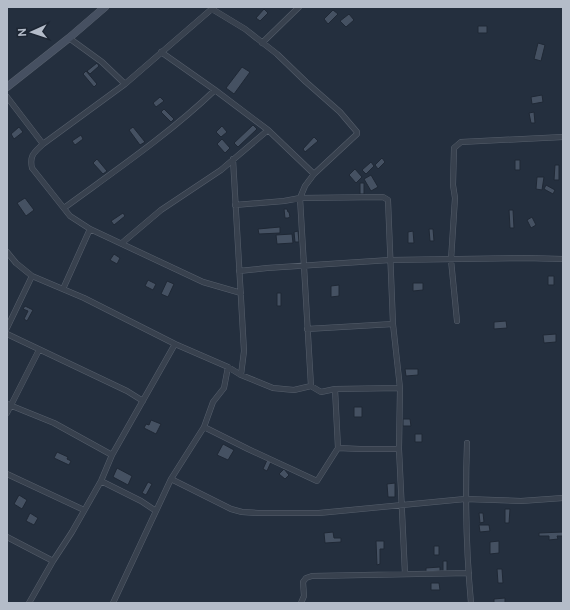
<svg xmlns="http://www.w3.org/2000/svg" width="570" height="610" font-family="'Public Sans',sans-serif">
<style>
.building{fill:#455162;stroke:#1f2835}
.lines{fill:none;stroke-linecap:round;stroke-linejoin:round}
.street-casing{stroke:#565f6c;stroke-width:6}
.secondary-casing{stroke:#565f6c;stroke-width:8}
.street{stroke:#38414e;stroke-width:5}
.secondary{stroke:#465061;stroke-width:7}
</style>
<rect width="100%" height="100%" fill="#242f3e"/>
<path class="building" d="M264 9 268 13 260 21 256 18Z
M333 10 338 14 328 24 324 19Z
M349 14 354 20 346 27 340 21Z
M478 26H487V33H478Z
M538 43 545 45 541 61 534 59Z
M97 63 99 66 90 74 87 71Z
M242 67 250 72 234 94 226 88Z
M86 71 97 84 94 87 83 74Z
M542 95 543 102 532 104 531 97Z
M160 97 164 101 156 107 153 103Z
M164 109 174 119 171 122 161 112Z
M534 112 535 123H531L529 113Z
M253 125 257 129 238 147 234 143Z
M222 126 227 132 221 137 216 132Z
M19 127 23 132 14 139 11 134Z
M133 127 145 142 140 145 129 130Z
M81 135 83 139 75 145 72 141Z
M314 137 318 141 305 152 303 149Z
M222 139 230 148 225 153 217 144Z
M382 158 385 162 378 169 375 165Z
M97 159 107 171 103 174 93 163Z
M515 160H520V170H515Z
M371 162 374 166 366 174 362 170Z
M555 165H559V180H554Z
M355 169 362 177 356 183 349 175Z
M371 175 378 187 371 191 364 179Z
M537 177H544L542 190 536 189Z
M360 183H364V194H360Z
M546 185 555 190 553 194 544 189Z
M25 198 34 210 26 216 17 203Z
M284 209H287L288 212H289L290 217 288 218H285Z
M509 210H513L514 228H510Z
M123 213 125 216 114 225 111 221Z
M532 217 536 225 531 228 527 220Z
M280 227V233L259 234 258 229Z
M429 229H433L434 241H430Z
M298 231 299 242H295L294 232Z
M413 231 414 243H408V232Z
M292 234 293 243 277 244 276 235Z
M114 254 120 258 117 264 110 260Z
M548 276H554V285H548Z
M148 280 156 284 153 290 145 286Z
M167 281 174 284 168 297 161 294Z
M413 283H423V290L413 291Z
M339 285V296L331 297V286Z
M277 293H281V306H277Z
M25 306 33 310 27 321 24 319 28 311 23 309Z
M506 321 507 328 494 329V322Z
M556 334V342L544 343 543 335Z
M405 369H418V375L406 376Z
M354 407H362V417H354Z
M403 419H410L411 426H403Z
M151 420 161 424 156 434 144 428 146 424 149 425Z
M415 434H422V442H415Z
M223 444 234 450 228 460 217 455Z
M57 452 68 457 67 459 71 461 69 465 54 458Z
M267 460 271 462 267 471 263 469Z
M117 468 132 476 128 485 113 477Z
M284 469 289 475 285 479 279 474Z
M148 482 152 484 146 495 142 493Z
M395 483V497H388L387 484Z
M19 495 27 500 22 509 14 504Z
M505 509H510L509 523H505Z
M30 513 38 518 34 525 26 521Z
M479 513H483L484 522 480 523Z
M479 525H489L490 531 480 532Z
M333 532 334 538H341V542L325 543 324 533Z
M563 532V536H557L558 539 549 540V536H539V533Z
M376 541H384V549H380V564L377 565Z
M499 541V553L490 554V542Z
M434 546H439V555H434Z
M443 561H447V571H443Z
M440 567V571L426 572V568Z
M497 569H502L503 583H498Z
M431 583H439L440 590H431Z
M505 598V603H494V599Z"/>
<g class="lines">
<defs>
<path id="street" d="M212 9 245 29 277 54 306 82 340 112 357 132V134L314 174 305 186 300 198 311 386
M69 38 102 62 125 84
M262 43 299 7
M161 52 215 90 268 130 314 174
M7 97 43 144C35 152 29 155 32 168L70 216 90 229 203 282 241 293
M43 144 125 84 214 7
M233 159 244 351 241 375
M235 205 284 201 300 198 383 197 388 200 393 324 400 388 399 449 405 574
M64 208C116 170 169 134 215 90
M122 243 161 210 221 170 268 130
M7 252 16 263 32 276 84 298 175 344 228 367 241 375 273 388 294 390 311 386 321 392 335 389 400 388
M239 271 267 268 390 260 525 258 563 259
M63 289 90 229
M457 321 451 260 455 198 453 185 454 148 461 142 563 137
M7 328 32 276
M307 329 393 324
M7 334 127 391 143 401
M7 404 54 423 112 455
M7 413 39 350
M204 427 248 449 317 481 338 448 335 389
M467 443C465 498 466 549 471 603
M338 448 360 449H399
M7 474 84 510
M171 479 231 509 242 512 258 513H319L465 499 521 501 563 498
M101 481 141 501 156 511
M7 537 53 561
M29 603 53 561 72 532 101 481 112 455 175 344
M113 603 171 479 204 427 213 402 224 388 228 367
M301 603 304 596 303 582 306 578 312 576 469 573"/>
<path id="secondary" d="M7 87 69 38 105 7"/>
</defs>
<use href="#street" class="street-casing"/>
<use href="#secondary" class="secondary-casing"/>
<use href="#street" class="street"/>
<use href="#secondary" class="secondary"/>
</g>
<rect width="570" height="610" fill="none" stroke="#b4bcc9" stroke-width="16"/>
<g transform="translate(32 32) rotate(267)" stroke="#1d2633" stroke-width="3" paint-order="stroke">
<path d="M0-3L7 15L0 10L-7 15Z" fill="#b4bcc9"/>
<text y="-6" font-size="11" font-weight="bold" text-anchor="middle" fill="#b4bcc9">N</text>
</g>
</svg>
